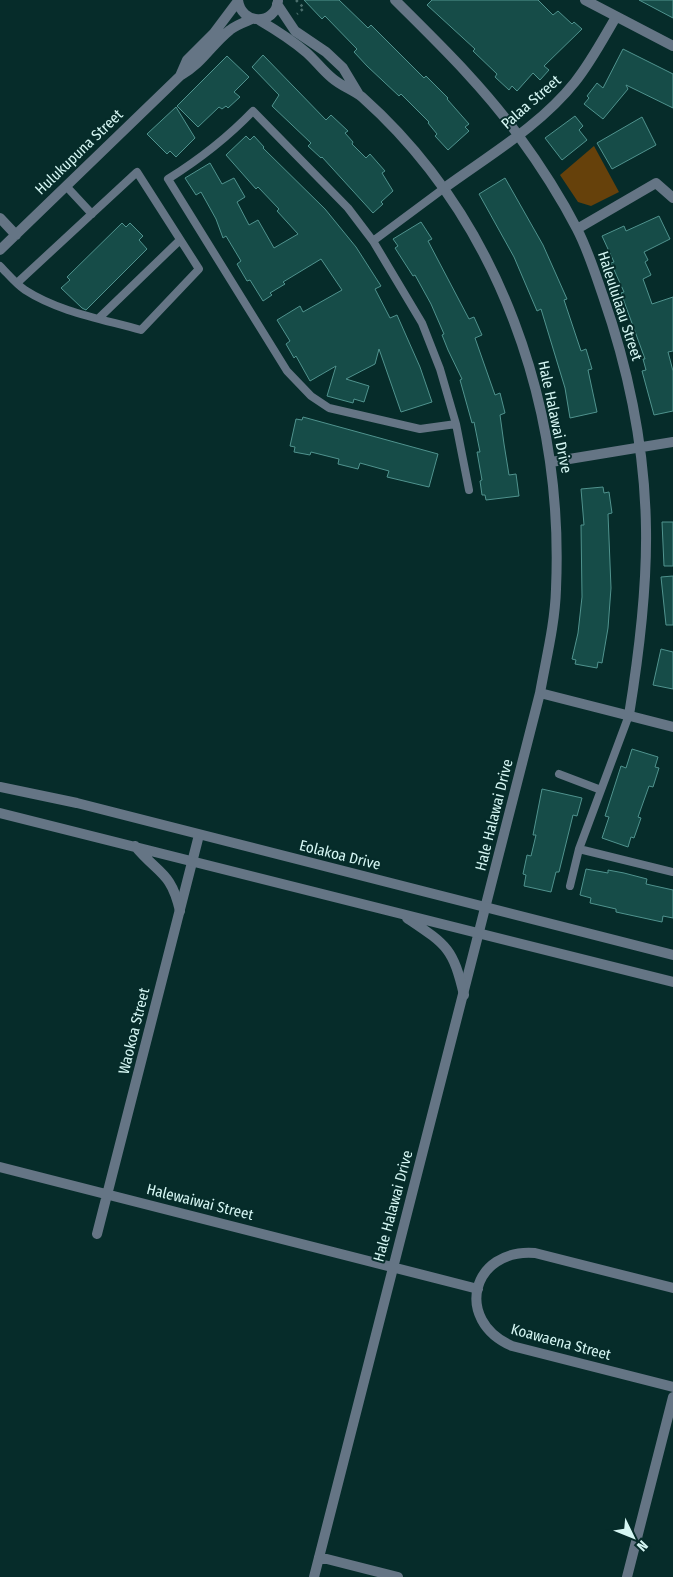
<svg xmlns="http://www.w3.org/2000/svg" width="673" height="1577" font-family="'Fira Sans Condensed',sans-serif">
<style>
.green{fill:#66410b}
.building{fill:#164c48;stroke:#50938e}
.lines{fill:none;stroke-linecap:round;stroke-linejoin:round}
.path{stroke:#4b6f6d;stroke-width:2.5;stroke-dasharray:2.5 4;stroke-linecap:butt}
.service{stroke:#657585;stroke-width:8}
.minor{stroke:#657585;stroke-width:10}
.tertiary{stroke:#657585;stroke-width:10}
.labels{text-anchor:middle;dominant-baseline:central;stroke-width:4;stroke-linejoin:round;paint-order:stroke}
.street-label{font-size:15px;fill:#d5f6f3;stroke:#062c2a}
</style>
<rect width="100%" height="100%" fill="#062c2a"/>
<path class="green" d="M594 146 619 192 591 206 578 202 560 175Z"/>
<path class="building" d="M304 0H339L368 28 371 25 424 78 426 76 448 98 447 99 469 124 465 127 469 131 448 150 435 136 437 134 428 123 429 122 401 94 399 96 367 66 354 52 357 49 325 16 322 19Z
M432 0H538L553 15 558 11 572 24 574 22 582 29 544 66 549 70 540 80 533 73 517 91 512 86 509 90 495 77 497 74 473 51 475 49 427 5Z
M639 0H673V18Z
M623 49 673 74V108L626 85 628 89 603 119 584 104 589 98 587 96 597 83 603 88Z
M263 55 326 120 331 115 348 131 345 133 353 142 352 144 366 158 370 154 385 171 382 173 393 191 381 202 383 204 373 213 322 157 321 158 308 146 311 143 272 106 279 95 252 67Z
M227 56 249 77 234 92 240 97 228 108 226 106 222 109 219 107 198 127 177 106Z
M176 107 195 138 176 157 170 151 167 154 147 134Z
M575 116 583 126 579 130 587 140 562 160 545 138Z
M642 117 656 145 612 169 597 143Z
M246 136 250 140 254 136 264 147 263 148 325 209 356 247 381 286 375 289 390 318 397 315 420 367 432 402 401 412 379 349 375 364 346 379 369 386 364 402 354 399 353 403 327 396 336 366 310 381 296 356 294 358 286 344 290 341 277 320 300 306 303 312 342 290 321 259 283 282 285 284 270 293 272 295 263 301 250 280 247 281 237 264 241 261 226 236 223 238 216 219 201 192 196 195 185 178 210 163 222 184 234 178 245 197 237 202 249 225 258 220 274 248 298 234 277 211 279 209 258 187 256 189 226 155Z
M505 178 543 245 567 299 564 300 581 351 586 349 592 369 588 370 597 412 570 418 565 388 541 309 537 311 514 257 479 194Z
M659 216 670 239 644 252 648 260 645 262 651 275 643 279 652 304 673 297V351L668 352 673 371V411L654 415 642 371 646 370 643 359H645L621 293 624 292 611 263 614 262 602 236 624 226 626 231Z
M421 222 432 239 428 241 469 319 474 317 482 335 475 338 495 395 500 393 505 413 500 415 504 444 509 475 516 474 519 496 486 500 485 495H482L480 481 482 480 477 452H480L474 422 472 423 460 380 462 379 448 350 442 335 444 334 431 304 415 275 413 276 395 248 398 246 393 239Z
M122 223 126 227 130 223 143 236 139 240 147 249 86 310 82 308 61 288 70 280 67 277Z
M303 417 438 454 429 487 387 477 389 471 360 463 358 469 338 464 339 459 311 452 310 455 294 452 295 447 290 446 296 419 302 420Z
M603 487 604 493 609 492 612 513 608 514 611 588 608 628 602 663 598 662 597 668 575 664 576 660 572 659 578 633 582 597 581 525H584L581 489Z
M662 522H673V566H664Z
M673 576V625H666L661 577Z
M661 649 673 652V689L653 685Z
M632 749 658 757 655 767 659 768 653 787 649 786 638 817 641 818 634 838 631 837 628 847 602 838 609 817 605 816 621 766 626 768Z
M542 789 582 798 577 816 573 815 559 872H556L551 892 524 886 526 875 523 874 527 855 531 856 536 835H533Z
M586 869 608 873V870L624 873 647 879 646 884 673 890V918L663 916 662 922 616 912V909L590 903 591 898 580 895Z"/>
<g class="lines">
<path class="path" d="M296 0 304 8 297 14"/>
<path class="service" d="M66 186 92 214
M443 189 373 241 348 208 253 111C227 138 200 159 168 179L287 371 311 396 329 408 420 429 456 424 469 490
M373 241 422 323 440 369 456 424
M0 266C8 274 16 284 25 290 59 312 102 319 141 330L199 269 137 172 17 283
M99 318 180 240
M559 774 601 790
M579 849 673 872
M570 886 579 849 629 715"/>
<path class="minor" d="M238 0C241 25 275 26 278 1
M395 0C438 43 482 85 518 135 540 165 560 196 577 229 588 250 595 273 603 296 629 371 645 449 646 529 647 592 639 654 629 715
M585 0 673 46
M277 4 295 31 326 52 343 68 358 93
M259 20C276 30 292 40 307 53 316 61 323 71 332 78 341 86 353 90 362 97 500 220 564 407 556 589 555 624 546 659 540 693L314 1577
M180 76 187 60 214 33 238 1
M443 189C488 156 540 126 575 82 591 62 603 39 616 17
M0 218 16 235
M577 229 656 183 673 198
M0 250 180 76C203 63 211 45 230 30 236 25 245 22 252 19
M551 462 673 442
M540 693 673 727
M0 1167 478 1289
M97 1234 199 835
M673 1288 535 1253C472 1248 453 1320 512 1346L673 1387
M319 1557 398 1577
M627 1577 673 1397"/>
<path class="tertiary" d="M0 787 77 803 673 955
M0 813 673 982
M135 846C158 874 171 871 180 911
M407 918C447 945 453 948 464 995"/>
</g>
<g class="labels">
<g class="street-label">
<text transform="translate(531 102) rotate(-41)">Palaa Street</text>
<text transform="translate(79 152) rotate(-44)">Hulukupuna Street</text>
<text transform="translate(620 306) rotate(72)">Haleululaau Street</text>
<text transform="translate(555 417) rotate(78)">Hale Halawai Drive</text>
<text transform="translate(494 815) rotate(-76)">Hale Halawai Drive</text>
<text transform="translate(340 855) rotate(14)">Eolakoa Drive</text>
<text transform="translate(134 1031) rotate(-76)">Waokoa Street</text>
<text transform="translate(200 1202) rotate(14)">Halewaiwai Street</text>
<text transform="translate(393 1206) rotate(-75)">Hale Halawai Drive</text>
<text transform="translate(561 1342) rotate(15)">Koawaena Street</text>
</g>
</g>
<g transform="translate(633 1537) rotate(133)" stroke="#062c2a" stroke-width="4" paint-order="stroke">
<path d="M0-4L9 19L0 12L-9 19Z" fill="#d5f6f3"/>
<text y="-8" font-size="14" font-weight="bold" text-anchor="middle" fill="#d5f6f3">N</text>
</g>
</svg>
